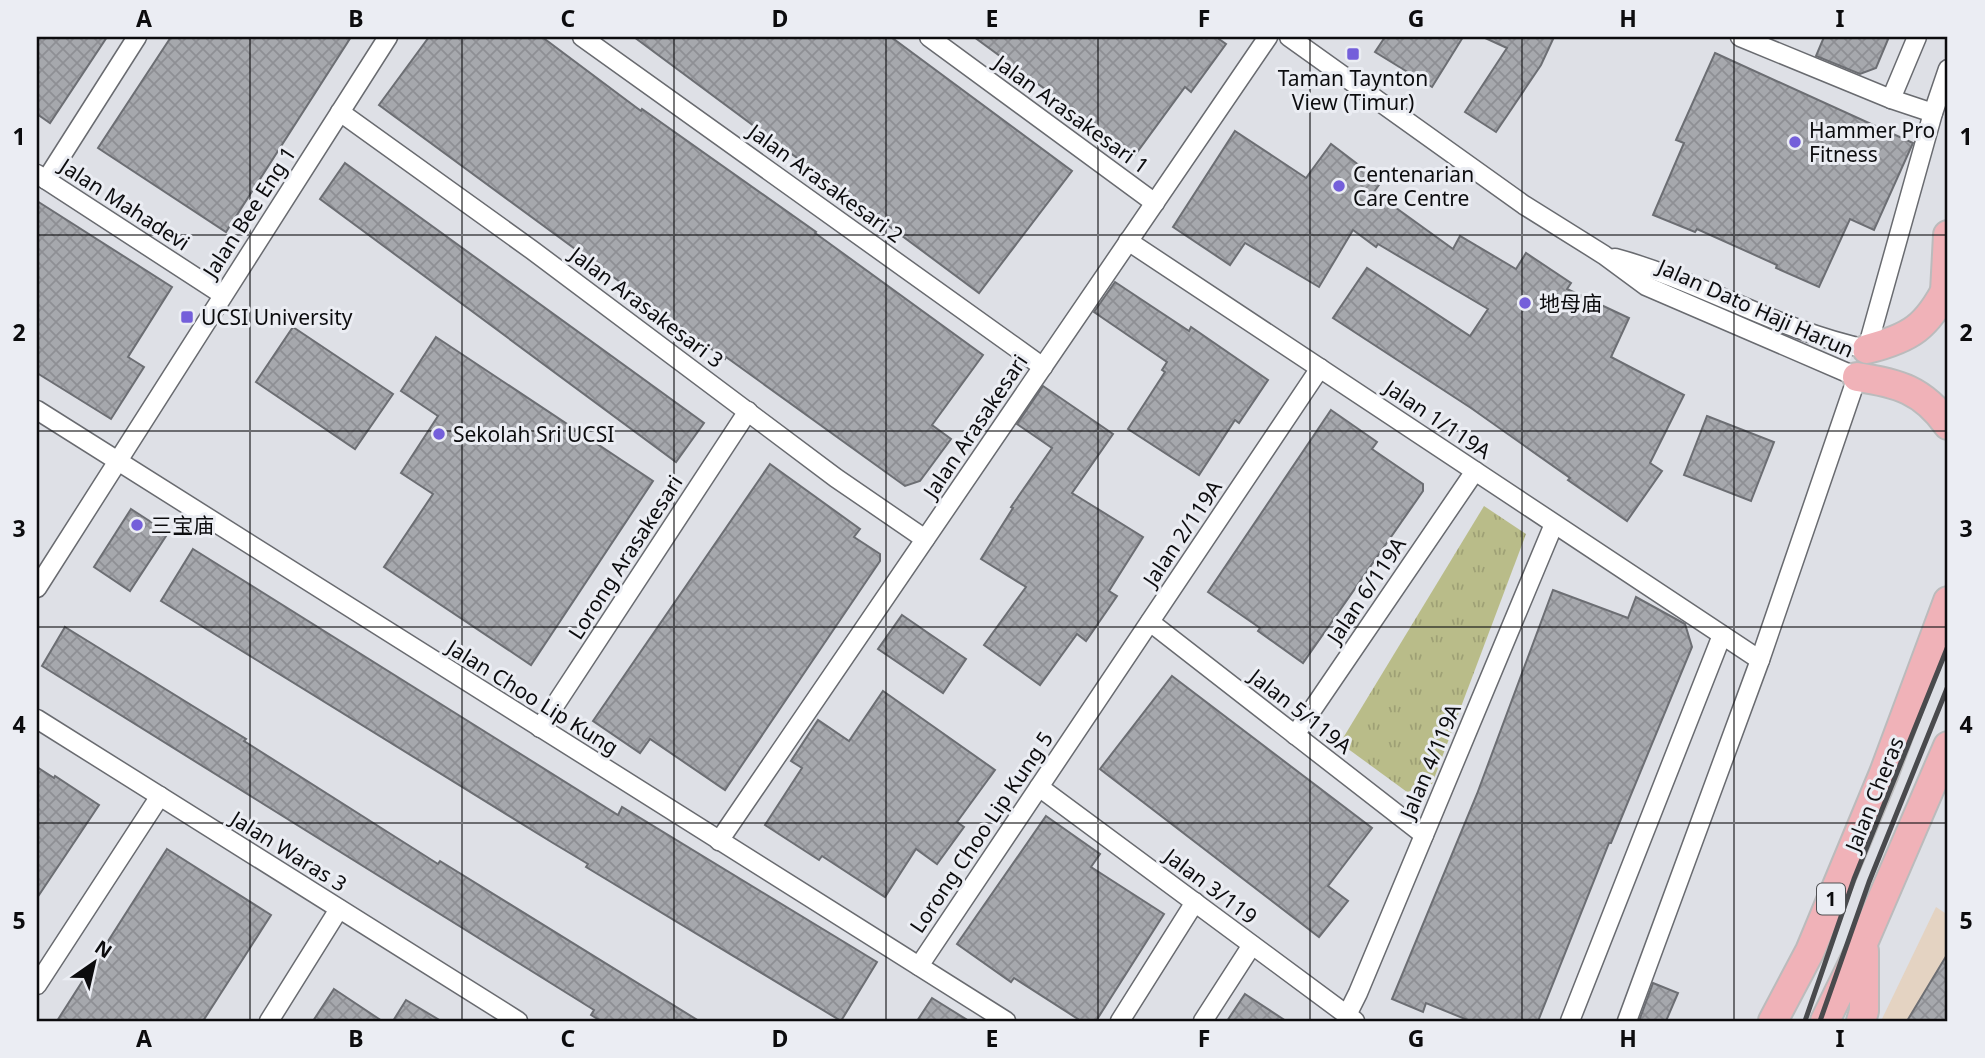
<svg xmlns="http://www.w3.org/2000/svg" width="1985" height="1058" font-family="'Noto Sans','Noto Sans SC',sans-serif">
	<defs>
		<pattern id="park-tufts" width="24" height="20" patternUnits="userSpaceOnUse" patternTransform="scale(1.75)"><rect width="24" height="20" fill="#b9bc89"/><path d="M3 7l-1-3M5 7V3M7 7l1-3M15 17l-1-3M17 17v-4M19 17l1-3" fill="none" stroke="#9ea075"/></pattern>
		<pattern id="building-cross-hatch" width="8" height="8" patternUnits="userSpaceOnUse" patternTransform="scale(1.75)"><rect width="8" height="8" fill="#a6a8ad"/><path d="M0 0l8 8M0 8l8-8" fill="none" stroke="#8e8f94"/></pattern>
	</defs>
	<rect width="100%" height="100%" fill="#dee0e6"/>
	<!-- commercial -->
	<path fill="#e4d3c2" d="M1936,907L1948,915V1021H1881Z"/>
	<!-- park -->
	<path fill="url(#park-tufts)" d="M1484,506L1526,534L1432,784L1407,792L1340,743Z"/>
	<!-- building -->
	<g fill="url(#building-cross-hatch)" stroke="#6c6e73" stroke-width="2">
		<path d="M37,37H107L50,123L37,114Z"/>
		<path d="M171,37H351L226,232L98,148Z"/>
		<path d="M429,37H542L641,111L642,109L816,232L815,233L983,355L932,425L951,439L920,481L905,486L726,357L725,359L379,105Z"/>
		<path d="M634,37H891L1072,171L979,293Z"/>
		<path d="M974,37H1216L1226,44L1191,92L1185,87L1135,155Z"/>
		<path d="M1385,37H1463L1432,87L1375,52Z"/>
		<path d="M1483,37H1554L1541,65L1496,132L1465,112L1507,48Z"/>
		<path d="M1824,37H1889L1876,68L1860,74L1816,56Z"/>
		<path d="M1715,53L1913,143L1874,230L1850,219L1819,287L1776,268L1777,265L1697,229L1695,232L1653,215L1684,143L1676,140Z"/>
		<path d="M1235,131L1306,178L1331,144L1381,182L1374,192L1453,249L1460,236L1516,269L1526,253L1571,283L1567,289L1629,318L1611,357L1684,395L1650,463L1662,471L1627,521L1568,480L1570,478L1471,408L1333,318L1367,268L1470,336L1488,309L1378,244L1376,247L1353,230L1319,287L1245,243L1230,265L1173,227Z"/>
		<path d="M345,163L704,423L676,462L320,199Z"/>
		<path d="M37,201L172,287L128,357L144,367L111,419L37,373Z"/>
		<path d="M1115,282L1189,331L1191,327L1268,380L1239,423L1235,420L1199,475L1128,429L1165,372L1162,370L1167,362L1094,312Z"/>
		<path d="M293,327L393,394L355,449L256,382Z"/>
		<path d="M436,337L653,481L531,665L384,567L433,494L401,473L438,416L401,391Z"/>
		<path d="M1043,386L1113,434L1072,493L1143,537L1109,591L1117,596L1086,641L1077,634L1040,685L984,645L1026,587L981,559L1013,508L1011,507L1052,448L1017,424Z"/>
		<path d="M1331,410L1377,442L1372,449L1423,484V491L1303,663L1258,631L1260,628L1208,592Z"/>
		<path d="M1707,416L1774,442L1751,501L1684,475Z"/>
		<path d="M770,464L860,529L854,537L880,554V561L725,790L650,739L640,753L593,721Z"/>
		<path d="M131,509L168,533L130,591L94,567Z"/>
		<path d="M193,549L618,815L622,807L877,962L841,1021L586,867L588,864L553,843L161,601Z"/>
		<path d="M1553,590L1628,618L1636,597L1685,624L1692,647L1611,843H1609L1538,1021H1470L1426,1003L1423,1012L1392,999L1477,794Z"/>
		<path d="M902,615L966,659L943,693L878,649Z"/>
		<path d="M65,627L246,739L244,741L438,864L440,861L699,1021H601L591,1015L594,1010L42,666Z"/>
		<path d="M1172,676L1372,828L1328,886L1348,901L1319,937L1100,769Z"/>
		<path d="M883,691L995,770L957,822L964,827L937,864L916,849L885,897L822,856L819,860L765,825L802,768L791,761L818,720L849,741Z"/>
		<path d="M37,767L54,778L55,776L99,805L37,898Z"/>
		<path d="M1046,816L1100,854L1091,867L1164,914L1096,1021H1081L1014,978L1011,982L957,944Z"/>
		<path d="M167,849L271,915L248,951L203,1021H57Z"/>
		<path d="M1948,953V1021H1907Z"/>
		<path d="M1653,983L1678,993L1666,1021H1639Z"/>
		<path d="M334,989L382,1021H313Z"/>
		<path d="M1245,994L1286,1021H1227Z"/>
		<path d="M932,998L969,1021H917Z"/>
		<path d="M406,1000L441,1021H393Z"/>
	</g>
	<g fill="none" stroke-linecap="round" stroke-linejoin="round">
		<defs>
			<g id="minor">
				<path d="M582,37L1043,367"/>
				<path d="M929,37L1155,203"/>
				<path d="M1289,37L1524,205L1604,255L1646,286L1857,377L1760,660L1627,1021"/>
				<path d="M1740,37L1891,99L1933,113"/>
				<path d="M1891,99L1917,37"/>
				<path d="M340,112L532,250L836,478L925,539"/>
				<path d="M37,174L223,295"/>
				<path d="M46,180L137,37"/>
				<path d="M1128,241L1760,660"/>
				<path d="M1615,258C1701,281 1779,331 1867,349L1933,113L1948,69"/>
				<path d="M37,410L1006,1021"/>
				<path d="M37,588L388,37"/>
				<path d="M1150,622L1424,835"/>
				<path d="M37,719L518,1021"/>
				<path d="M540,728L748,411"/>
				<path d="M1295,735L1475,471"/>
				<path d="M1039,787L1355,1021"/>
				<path d="M719,841L1268,37"/>
				<path d="M919,966L1320,368"/>
				<path d="M37,985L160,796"/>
				<path d="M1347,1015L1358,993L1554,524"/>
				<path d="M269,1021L339,909"/>
				<path d="M1120,1021L1195,902"/>
				<path d="M1203,1021L1252,945"/>
				<path d="M1570,1021L1722,635"/>
			</g>
			<g id="trunk">
				<path d="M1945,292L1948,235"/>
				<path d="M1867,349C1911,338 1927,327 1948,286"/>
				<path d="M1857,377C1898,383 1923,390 1948,425"/>
				<path d="M1773,1021L1810,951L1884,773L1948,601"/>
				<path d="M1825,1021L1864,941L1948,746"/>
				<path d="M1861,1021L1864,1011V951"/>
			</g>
		</defs>
		<!-- minor casing -->
		<use href="#minor" stroke="#696b70" stroke-width="21"/>
		<!-- trunk casing -->
		<use href="#trunk" stroke="#bbbbbc" stroke-width="32"/>
		<!-- minor -->
		<use href="#minor" stroke="#fff" stroke-width="18"/>
		<!-- trunk -->
		<use href="#trunk" stroke="#f0b2b8" stroke-width="28"/>
		<!-- rail -->
		<g stroke="#494a4d" stroke-width="5">
			<path d="M1805,1021L1854,879L1948,646"/>
			<path d="M1820,1021L1869,882L1948,686"/>
		</g>
	</g>
	<!-- grid -->
	<path fill="none" stroke="#0c0c0e" stroke-width="2" stroke-opacity="0.55" d="M250,37V1021M462,37V1021M674,37V1021M886,37V1021M1098,37V1021M1310,37V1021M1522,37V1021M1734,37V1021M37,235H1948M37,431H1948M37,627H1948M37,823H1948"/>
	<!-- markers -->
	<g fill="#745fda" stroke="#ebedf3" stroke-width="2.5">
		<rect x="1346" y="47" width="14" height="14" rx="3.5"/>
		<circle cx="1795" cy="142" r="7"/>
		<circle cx="1339" cy="186" r="7"/>
		<circle cx="1525" cy="303" r="7"/>
		<rect x="180" y="310" width="14" height="14" rx="3.5"/>
		<circle cx="439" cy="434" r="7"/>
		<circle cx="137" cy="525" r="7"/>
	</g>
	<g text-anchor="middle" dominant-baseline="central" stroke-width="6" stroke-linejoin="round" paint-order="stroke">
		<!-- shield labels -->
		<rect fill="#ebedf3" stroke="#4f5053" stroke-width="2" x="1817" y="883.5" width="28" height="31" rx="5"/>
		<g font-size="19" font-weight="bold" fill="#0c0c0e">
			<text x="1831" y="899">1</text>
		</g>
		<!-- poi labels -->
		<g font-size="21" fill="#0c0c0e" stroke="#ebedf3" text-anchor="start">
			<text x="1353" y="78" text-anchor="middle">Taman Taynton<tspan x="1353" dy="24">View (Timur)</tspan></text>
			<text x="1809" y="130">Hammer Pro<tspan x="1809" dy="24">Fitness</tspan></text>
			<text x="1353" y="174">Centenarian<tspan x="1353" dy="24">Care Centre</tspan></text>
			<text x="1539" y="303">地母庙</text>
			<text x="201" y="317">UCSI University</text>
			<text x="453" y="434">Sekolah Sri UCSI</text>
			<text x="151" y="525">三宝庙</text>
		</g>
		<!-- street labels -->
		<g font-size="21" fill="#0c0c0e" stroke="#ebedf3">
			<text transform="translate(1072 114) rotate(36)">Jalan Arasakesari 1</text>
			<text transform="translate(826 183) rotate(36)">Jalan Arasakesari 2</text>
			<text transform="translate(125 204) rotate(33)">Jalan Mahadevi</text>
			<text transform="translate(249 212) rotate(-57)">Jalan Bee Eng 1</text>
			<text transform="translate(647 307) rotate(37)">Jalan Arasakesari 3</text>
			<text transform="translate(1756 308) rotate(24)">Jalan Dato Haji Harun</text>
			<text transform="translate(1438 419) rotate(34)">Jalan 1/119A</text>
			<text transform="translate(975 426) rotate(-56)">Jalan Arasakesari</text>
			<text transform="translate(1182 533) rotate(-56)">Jalan 2/119A</text>
			<text transform="translate(625 557) rotate(-57)">Lorong Arasakesari</text>
			<text transform="translate(1366 590) rotate(-56)">Jalan 6/119A</text>
			<text transform="translate(533 697) rotate(32)">Jalan Choo Lip Kung</text>
			<text transform="translate(1301 711) rotate(38)">Jalan 5/119A</text>
			<text transform="translate(1430 761) rotate(-67)">Jalan 4/119A</text>
			<text transform="translate(1874 794) rotate(-68)">Jalan Cheras</text>
			<text transform="translate(981 832) rotate(-56)">Lorong Choo Lip Kung 5</text>
			<text transform="translate(289 851) rotate(32)">Jalan Waras 3</text>
			<text transform="translate(1211 886) rotate(37)">Jalan 3/119</text>
		</g>
	</g>
	<!-- border -->
	<rect width="1985" height="1058" fill="none" stroke="#ebedf3" stroke-width="77"/>
	<!-- north arrow -->
	<g transform="translate(94 963) rotate(34)" stroke="#ebedf3" stroke-width="5" paint-order="stroke">
	<path d="M0-5L12 26L0 18L-12 26Z" fill="#0c0c0e"/>
	<text y="-10" font-size="19" font-weight="bold" text-anchor="middle" fill="#0c0c0e">N</text>
	</g>
	<rect x="38" y="38" width="1908" height="982" fill="none" stroke="#0c0c0e" stroke-width="2.5"/>
	<g font-size="23" text-anchor="middle" font-weight="bold" fill="#0c0c0e">
		<text x="144" y="27">A</text>
		<text x="356" y="27">B</text>
		<text x="568" y="27">C</text>
		<text x="780" y="27">D</text>
		<text x="992" y="27">E</text>
		<text x="1204" y="27">F</text>
		<text x="1416" y="27">G</text>
		<text x="1628" y="27">H</text>
		<text x="1840" y="27">I</text>
		<text x="19" y="145">1</text>
		<text x="1966" y="145">1</text>
		<text x="19" y="341">2</text>
		<text x="1966" y="341">2</text>
		<text x="19" y="537">3</text>
		<text x="1966" y="537">3</text>
		<text x="19" y="733">4</text>
		<text x="1966" y="733">4</text>
		<text x="19" y="929">5</text>
		<text x="1966" y="929">5</text>
		<text x="144" y="1047">A</text>
		<text x="356" y="1047">B</text>
		<text x="568" y="1047">C</text>
		<text x="780" y="1047">D</text>
		<text x="992" y="1047">E</text>
		<text x="1204" y="1047">F</text>
		<text x="1416" y="1047">G</text>
		<text x="1628" y="1047">H</text>
		<text x="1840" y="1047">I</text>
	</g>
</svg>
